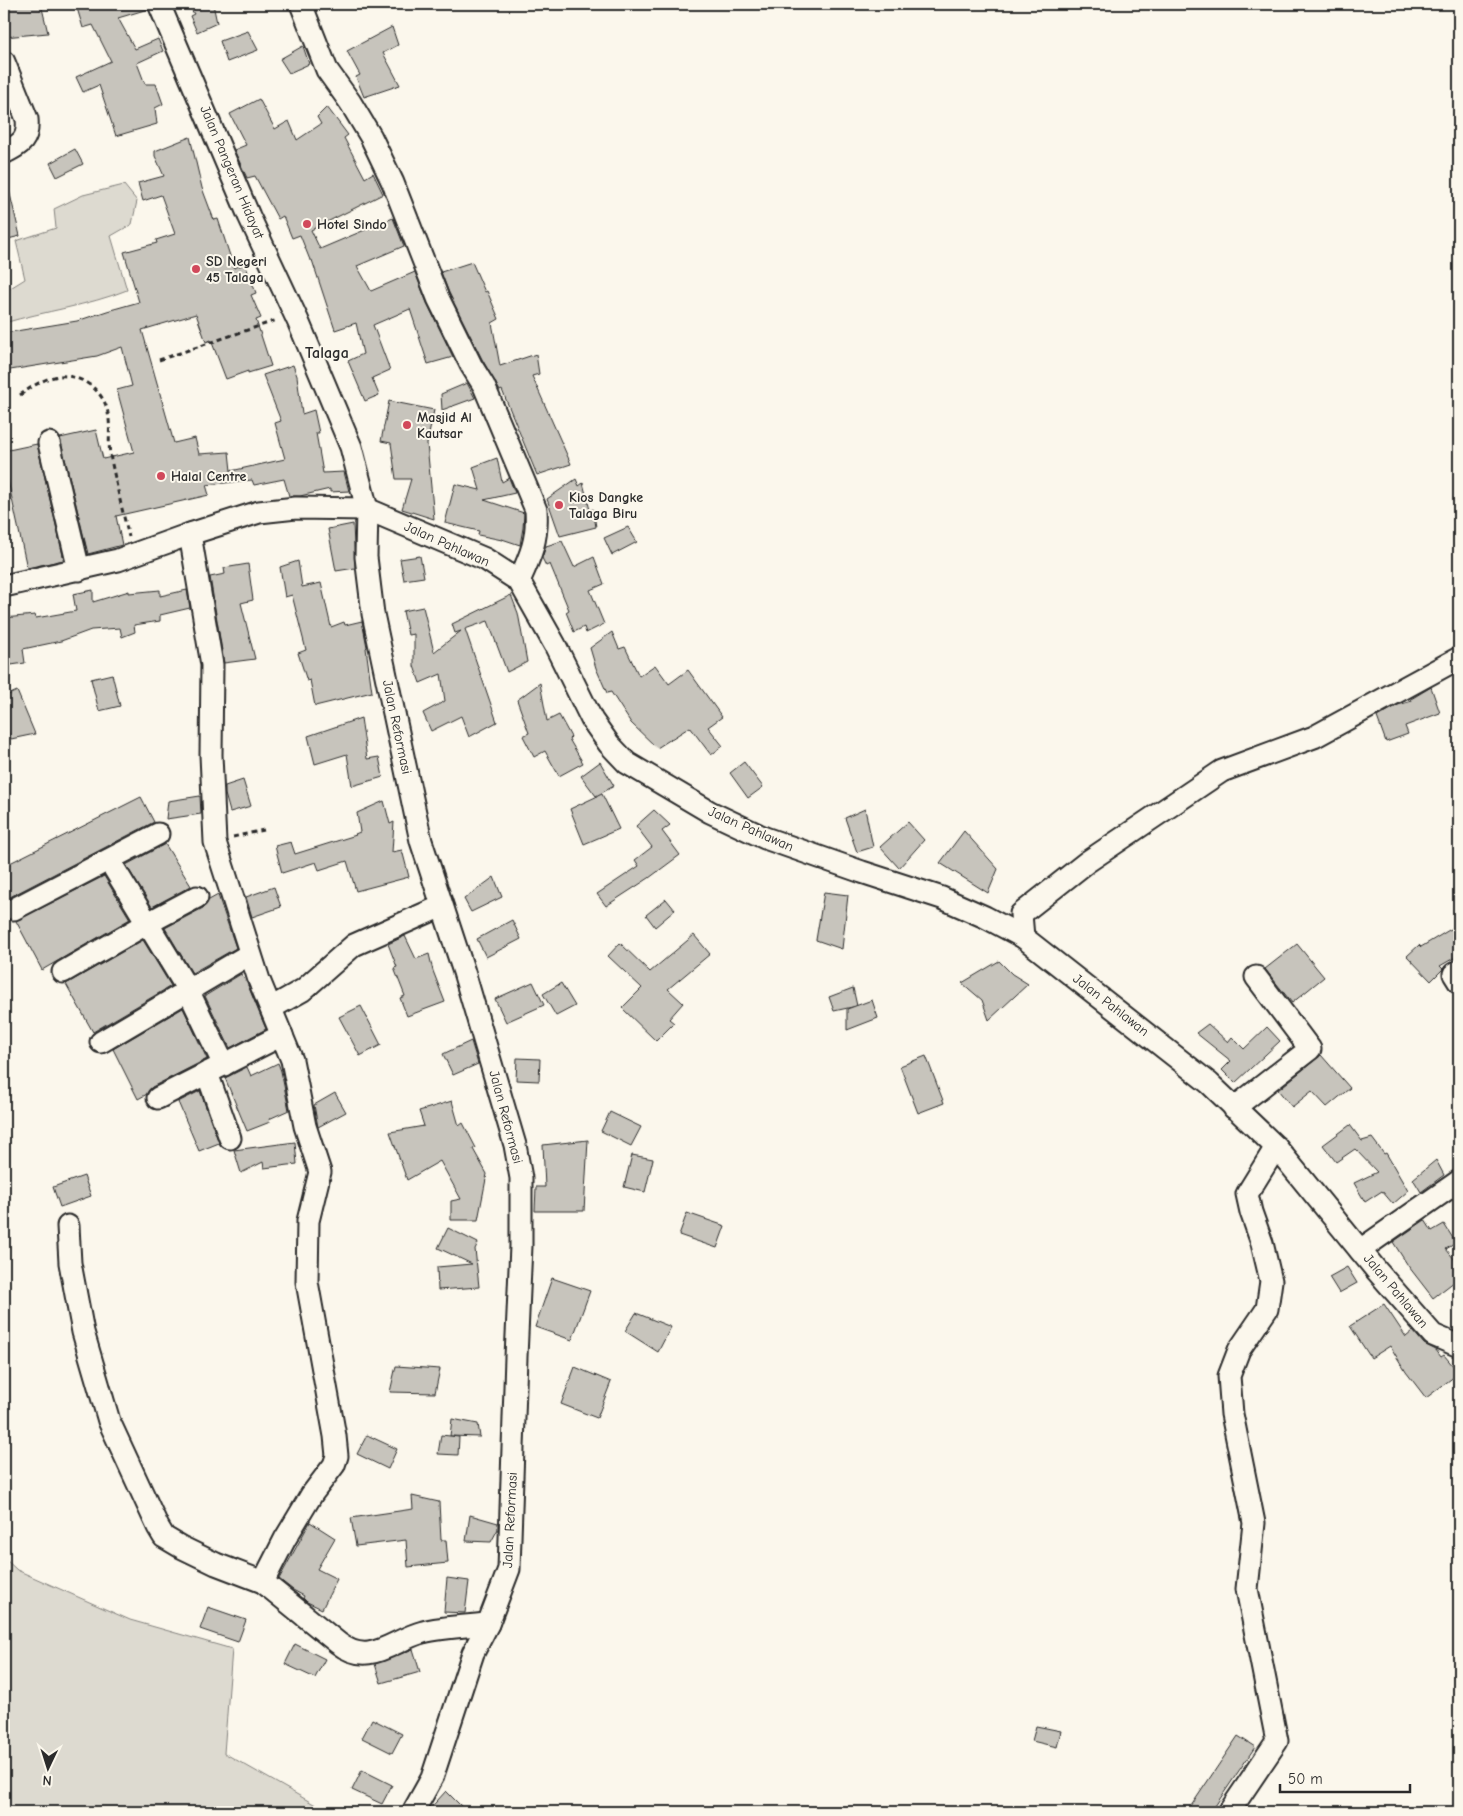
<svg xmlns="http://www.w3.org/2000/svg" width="1463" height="1816" font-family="'Comic Neue',sans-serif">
	<rect width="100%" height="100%" fill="#fbf7ec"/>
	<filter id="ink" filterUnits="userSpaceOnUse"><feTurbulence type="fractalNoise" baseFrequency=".02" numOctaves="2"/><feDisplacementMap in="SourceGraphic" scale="10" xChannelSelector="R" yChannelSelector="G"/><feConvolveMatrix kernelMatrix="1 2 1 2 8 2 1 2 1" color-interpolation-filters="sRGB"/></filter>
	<g filter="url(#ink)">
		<!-- green -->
		<g fill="#dddad0" stroke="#84827e">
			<path d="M124,185L137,201L132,224L111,236L127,290C87,306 45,311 4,323V292L25,279L16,241L56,228L54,209L83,195Z"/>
			<path d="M4,1558L17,1570L130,1620L232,1649L224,1753L328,1812H4Z"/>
		</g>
		<!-- building -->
		<g fill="#c7c4bc" stroke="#2b2b2b">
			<path d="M16,4H41L48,33L4,37V7Z"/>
			<path d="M90,4H147L148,9L118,18L135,49L158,39L163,51L137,63L145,84H156L163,104L155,108L157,124L116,136L99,85L83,92L76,77L111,61L93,25L83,28L77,8Z"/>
			<path d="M188,4H213L217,23L197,32L190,16L194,14Z"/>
			<path d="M392,27L398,45L383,53L400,85L364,97L356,77L360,75L347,51Z"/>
			<path d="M248,31L258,50L227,62L220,41Z"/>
			<path d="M303,46L309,64L289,73L280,59Z"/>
			<path d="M259,99L275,129L289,121L297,140L321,124L317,117L327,107L348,135L344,138L365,178L373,173L383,194L311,230L320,249L393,218L404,246L357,266L371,291L415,272L427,303L453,357L428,364L410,309L373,325L390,370L372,378L379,395L365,401L348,361L363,354L356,323L335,330L312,260H310L300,235L292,238L283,216L278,219L255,176L247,178L234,150L246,145L230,114Z"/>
			<path d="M190,137L202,188L214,220L218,219L234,268L245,264L256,293L251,295L261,318L256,320L271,366L248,373V371L226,379L211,340L206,342L196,314L142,330L174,443L195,438L199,454L229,452L231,471L285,459L275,423L281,421L263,375L293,365L297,376L302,414L314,410L319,433H316L323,473L344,472L349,491L330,492V489L300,496H289L284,479L254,485L252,480L206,485L209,495L116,516L122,545L88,554L60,438L96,430L103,459L134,452L117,390L132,386L122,347L97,356L4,371V333L77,321L107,311L139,302L124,252L157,243L156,240L175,234L161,195L143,201L138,183L164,176L155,156V151Z"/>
			<path d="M75,149L83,164L57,177L50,163Z"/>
			<path d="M9,190L20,236L4,240V191Z"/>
			<path d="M472,262L485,292L487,291L499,319L492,323L500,366L536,354L539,374L532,376L571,464L537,475L502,390L500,391L482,359L449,293L441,272Z"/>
			<path d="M467,383L475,398L442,410L441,394Z"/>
			<path d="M389,401L434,410L427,444L434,519L402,509L411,479H396L391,443L381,441Z"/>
			<path d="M37,444L64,560L27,568L4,462V451Z"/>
			<path d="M497,458L502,482L509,478L515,493L484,500L524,513L523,528L520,545L502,539V540L478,535L479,531L445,523L455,484L480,490L473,467Z"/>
			<path d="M576,479L579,486L583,483L590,510L593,509L596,527L560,536L547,499Z"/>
			<path d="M353,524L355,568L336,571L328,529Z"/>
			<path d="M628,527L637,542L612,555L604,538Z"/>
			<path d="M562,541L574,567L594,557L604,584L590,590L604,624L586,633L584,627L574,632L566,612L569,610L550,564L546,566L542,558L546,546Z"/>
			<path d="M420,556L424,577L404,580L400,559Z"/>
			<path d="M298,561L302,587L321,583L331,627L344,622L345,625L362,621L367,647L366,648L372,692L315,706L310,680L307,681L298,653L306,650L292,595L285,597L280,567Z"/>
			<path d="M248,564L253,600L241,603L255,659L224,663L210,577L225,574L224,568Z"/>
			<path d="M93,590V602L129,591V593L160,590V596L187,590L190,608L160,615V621L134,625L135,632L122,637L120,628L91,630L61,641L23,649L25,663L11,665L10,661L4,662V618L35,615L36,618L76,611L73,594Z"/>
			<path d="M511,595L518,613L527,662L507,672L488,621L465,629L497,722L469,737L461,716L431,731L423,713L445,701L441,674L420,683L414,666V634L408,635L403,611L423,607L434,652L461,631L455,633L452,624Z"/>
			<path d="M612,632L619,649L625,647L639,676L655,665L669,684L688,670L722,717L708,727L723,746L711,755L690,727L657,748L631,723L611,692L607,693L596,668L590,648Z"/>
			<path d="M112,674L120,706L99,711L91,679Z"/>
			<path d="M540,683L547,721L559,715L571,737L569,739L583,763L559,776L545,751L534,757L523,736L529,733L517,700Z"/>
			<path d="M1431,687L1440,713L1405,726L1408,734L1386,742L1377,717L1398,705L1412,701L1411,699Z"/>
			<path d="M17,691L35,734L11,739L4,720V697Z"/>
			<path d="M361,718L367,759L379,757L383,777L352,786L347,754L315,764L308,736Z"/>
			<path d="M600,762L614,786L596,796L581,776Z"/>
			<path d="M744,762L763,787L748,798L730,773Z"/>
			<path d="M243,780L251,806L230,812L225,794V786Z"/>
			<path d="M602,794L619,829L584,844L570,809Z"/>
			<path d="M200,796L201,814L166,819L168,801Z"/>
			<path d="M141,797L154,822L8,898L4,866Z"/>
			<path d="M384,801L390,824L394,822L392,852L402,850L409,877L356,891L347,861L319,870L316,862L282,873L275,846L291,842L295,854L356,835L355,834L360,832L357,813Z"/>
			<path d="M865,809L873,847L857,852L845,818Z"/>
			<path d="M654,810L670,825L662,831L680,855L649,878L606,906L597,894L639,866L635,860L652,847L636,826Z"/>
			<path d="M908,822L924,840L899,868L880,847Z"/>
			<path d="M964,831L998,869L988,893L940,863Z"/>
			<path d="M165,844L191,886L152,907L126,865Z"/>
			<path d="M104,876L130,919L42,970L16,921Z"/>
			<path d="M494,877L502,897L471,912L464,899Z"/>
			<path d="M274,887L281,907L252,917L246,897Z"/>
			<path d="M824,892L848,895L842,949L816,940Z"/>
			<path d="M218,895L236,948L192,973L165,928L203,908L209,900Z"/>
			<path d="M666,899L675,910L655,927L646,915Z"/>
			<path d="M512,920L521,939L486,957L477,939Z"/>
			<path d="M1459,924V955L1440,966L1443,969L1431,981L1407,956L1419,945L1421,947Z"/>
			<path d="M694,935L710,954L668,989L683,1003L669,1019L674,1023L656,1041L622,1008L642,988L608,956L620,943L650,972Z"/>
			<path d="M405,936L416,959L429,954L433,971L445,1002L407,1016L400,998L405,996L394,968L397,967L388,944Z"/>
			<path d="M143,940L171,986L93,1032L66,984Z"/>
			<path d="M1297,944L1324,977L1292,1003L1265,969Z"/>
			<path d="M999,961L1012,974L1028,984L989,1020L982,1000L962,983Z"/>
			<path d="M241,974L247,983L266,1029L230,1048L205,996Z"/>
			<path d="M533,982L544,1005L506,1022L495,999Z"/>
			<path d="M561,983L575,1006L556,1016L543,994Z"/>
			<path d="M853,988L857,1006L834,1011L829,997Z"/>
			<path d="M872,1000L878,1018L847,1030V1009Z"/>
			<path d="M361,1006L381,1045L360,1056L339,1017Z"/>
			<path d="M183,1008L207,1059L152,1087L147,1094L138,1099L113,1049Z"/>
			<path d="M1208,1024L1228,1042L1232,1037L1244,1049L1267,1027L1280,1041L1235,1083L1222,1070L1231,1061L1196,1033Z"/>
			<path d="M471,1041L478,1064L453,1075L443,1054Z"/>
			<path d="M1321,1055L1350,1088L1327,1107L1312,1091L1292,1107L1278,1090Z"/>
			<path d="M926,1056L944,1103L918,1113L900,1066Z"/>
			<path d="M517,1058L540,1059L539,1081L516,1080Z"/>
			<path d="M278,1063L281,1071L289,1110L269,1119L270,1122L247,1131L225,1078L247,1067L251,1076Z"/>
			<path d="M200,1091L219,1143L199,1151L178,1102Z"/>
			<path d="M335,1093L346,1112L318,1127L314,1105Z"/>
			<path d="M452,1101L459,1126L463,1123L476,1148L473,1149L487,1174L478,1220H451V1201L461,1199L440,1161L407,1180L390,1132L424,1126L419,1111Z"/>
			<path d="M610,1112L641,1127L631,1146L601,1131Z"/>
			<path d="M1350,1125L1362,1141L1372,1138L1384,1154L1386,1153L1408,1191L1393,1204L1382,1191L1365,1202L1354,1183L1377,1172L1355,1149L1336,1162L1323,1145Z"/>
			<path d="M588,1140L584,1211H535L536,1187H545L543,1145Z"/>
			<path d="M295,1142L297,1164L264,1168L263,1162L241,1173L234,1150Z"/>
			<path d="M632,1155L653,1159L645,1192L624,1187Z"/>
			<path d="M1436,1160L1444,1175L1421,1192L1413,1179Z"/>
			<path d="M84,1176L91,1196L60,1207L53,1187Z"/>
			<path d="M687,1213L725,1226L717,1248L679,1235Z"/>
			<path d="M1425,1220L1432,1231L1444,1224L1456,1243L1446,1249L1459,1265V1278L1433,1298L1409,1267L1393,1242Z"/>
			<path d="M448,1228L478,1243L475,1249L479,1287L438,1290L437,1267L472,1264L438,1248Z"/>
			<path d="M1347,1267L1357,1283L1339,1293L1329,1277Z"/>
			<path d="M552,1278L590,1291L572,1340L535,1327Z"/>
			<path d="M1384,1304L1406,1337L1413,1331L1424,1344L1436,1350L1441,1357L1444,1355L1459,1373L1426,1398L1406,1372L1390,1346L1371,1358L1350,1326Z"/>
			<path d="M636,1313L671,1327L658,1352L625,1331Z"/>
			<path d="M396,1366L440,1369L435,1393L390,1392Z"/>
			<path d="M575,1367L611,1382L597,1418L561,1404Z"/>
			<path d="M452,1419L478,1424L480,1437L450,1436Z"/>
			<path d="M367,1435L397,1449L388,1469L357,1454Z"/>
			<path d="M441,1435L459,1437L458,1455L438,1454Z"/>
			<path d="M412,1496L439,1502L441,1540H446L448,1563L408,1567L406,1540L356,1546L351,1518L413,1509Z"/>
			<path d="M470,1515L498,1523V1529L491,1542L466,1541Z"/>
			<path d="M310,1522L335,1538L317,1569L337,1579L322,1609L307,1602L303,1598L304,1596L293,1590L279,1579Z"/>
			<path d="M447,1578L469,1581L465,1613L444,1612Z"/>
			<path d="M208,1607L246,1620L238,1642L200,1629Z"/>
			<path d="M295,1644L325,1659L315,1678L285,1664Z"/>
			<path d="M413,1649L420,1672L381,1683L375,1664Z"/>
			<path d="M372,1719L402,1734L392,1753L362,1738Z"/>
			<path d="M1036,1726L1061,1731L1057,1747L1032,1741Z"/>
			<path d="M1238,1736L1255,1747L1211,1812H1187Z"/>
			<path d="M362,1770L392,1785L382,1804L352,1790Z"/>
			<path d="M446,1791L467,1812H427Z"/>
		</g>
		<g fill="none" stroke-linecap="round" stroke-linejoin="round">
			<defs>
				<g id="minor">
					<path d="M159,4L249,216L298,321L351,447L367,509L366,557L373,614L421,841L464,972L515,1145L521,1178V1246L516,1357L509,1569L488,1624L473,1653L432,1778L413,1812"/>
					<path d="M301,4L327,70L350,102L371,137L393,183L438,298L471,365L484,386L536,510C538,539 531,555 519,581"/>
					<path d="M4,62L27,119C29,140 21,144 4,153"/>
					<path d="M49,443L79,570"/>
					<path d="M190,534L212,665L211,755L215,842L259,980L292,1060L305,1126L320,1172L308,1221L307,1282L335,1436L337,1456L334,1465L312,1494L285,1539L263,1582"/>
					<path d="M4,586L118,560L190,534L259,512L296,508L367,509L485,559L519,581L555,645L592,720L609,744L627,763L710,812L765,838L862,872L942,898L985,917L1023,937L1209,1083L1276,1147L1377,1271L1433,1335L1459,1346"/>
					<path d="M109,860L188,990L224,1065"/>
					<path d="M14,909L158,834"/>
					<path d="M1023,937L1021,914L1087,862L1222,771L1314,737L1459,658"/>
					<path d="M1459,971L1454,974L1459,982"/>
					<path d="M63,972L148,923L197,897"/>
					<path d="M271,1008L303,990L354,945L442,906"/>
					<path d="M101,1042L250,954"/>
					<path d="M207,1073L230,1138"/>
					<path d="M158,1098L282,1035"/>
					<path d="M1234,1108L1310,1049L1256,977"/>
					<path d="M68,1226L70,1263L83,1332L109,1421L158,1527L164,1537L181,1547L216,1564L263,1582L338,1643C370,1668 392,1640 423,1632C440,1627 469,1626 488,1624"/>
					<path d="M1360,1250L1459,1181"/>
					<path d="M1229,1812L1277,1741L1247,1589L1254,1523L1232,1414L1229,1376L1239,1350L1267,1309L1271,1281L1262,1243L1251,1212L1247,1194L1276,1147"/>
				</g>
			</defs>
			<!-- minor casing -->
			<use href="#minor" stroke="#2b2b2b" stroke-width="25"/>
			<!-- path -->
			<g stroke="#2b2b2b" stroke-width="3" stroke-dasharray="5 4" stroke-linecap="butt">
				<path d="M159,360L277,320"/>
				<path d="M20,395C30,388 41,380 54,377C77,371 104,389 108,413C111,427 108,441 110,455C116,483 122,510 129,537"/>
				<path d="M233,837L264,830"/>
			</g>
			<!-- minor -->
			<use href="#minor" stroke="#fbf7ec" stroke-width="21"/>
		</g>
	</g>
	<!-- markers -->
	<g fill="#d1495b" stroke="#fbf7ec" stroke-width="2">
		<circle cx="307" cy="224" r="5"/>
		<circle cx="196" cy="269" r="5"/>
		<circle cx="407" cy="425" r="5"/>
		<circle cx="161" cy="476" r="5"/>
		<circle cx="559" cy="505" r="5"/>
	</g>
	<g text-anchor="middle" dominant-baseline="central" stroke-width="4" stroke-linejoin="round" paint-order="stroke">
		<!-- street labels -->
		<g font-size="14" fill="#2b2b2b" stroke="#fbf7ec">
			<text transform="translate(232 172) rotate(67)">Jalan Pangeran Hidayat</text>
			<text transform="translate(447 544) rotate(24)">Jalan Pahlawan</text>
			<text transform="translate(397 727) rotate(78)">Jalan Reformasi</text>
			<text transform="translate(751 829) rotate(24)">Jalan Pahlawan</text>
			<text transform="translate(1111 1005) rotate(38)">Jalan Pahlawan</text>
			<text transform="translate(506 1117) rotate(75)">Jalan Reformasi</text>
			<text transform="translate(1396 1291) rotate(50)">Jalan Pahlawan</text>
			<text transform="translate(510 1520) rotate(-87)">Jalan Reformasi</text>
		</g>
		<!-- poi labels -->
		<g font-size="14" font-weight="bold" fill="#2b2b2b" stroke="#fbf7ec" text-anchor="start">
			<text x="317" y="224">Hotel Sindo</text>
			<text x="206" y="261">SD Negeri<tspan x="206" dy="16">45 Talaga</tspan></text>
			<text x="417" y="417">Masjid Al<tspan x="417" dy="16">Kautsar</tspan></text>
			<text x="171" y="476">Halal Centre</text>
			<text x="569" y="497">Kios Dangke<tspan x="569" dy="16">Talaga Biru</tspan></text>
		</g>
		<!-- quarter labels -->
		<g font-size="16" font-weight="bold" fill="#2b2b2b" stroke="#fbf7ec">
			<text x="327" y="353">Talaga</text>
		</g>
	</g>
	<!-- margin -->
	<rect width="1463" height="1816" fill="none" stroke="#fbf7ec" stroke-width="20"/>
	<rect x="10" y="10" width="1443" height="1796" fill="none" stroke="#2b2b2b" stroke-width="2" filter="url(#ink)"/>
	<!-- north arrow -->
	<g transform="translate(48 1768) rotate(184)" stroke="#fbf7ec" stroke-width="4" paint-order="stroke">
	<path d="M0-4L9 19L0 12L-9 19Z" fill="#2b2b2b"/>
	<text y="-8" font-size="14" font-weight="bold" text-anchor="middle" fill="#2b2b2b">N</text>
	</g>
	<!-- scale -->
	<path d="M1280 1784v8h130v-8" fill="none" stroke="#2b2b2b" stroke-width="2.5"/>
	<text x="1288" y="1784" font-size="15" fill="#2b2b2b" stroke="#fbf7ec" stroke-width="4" paint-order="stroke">50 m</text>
</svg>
